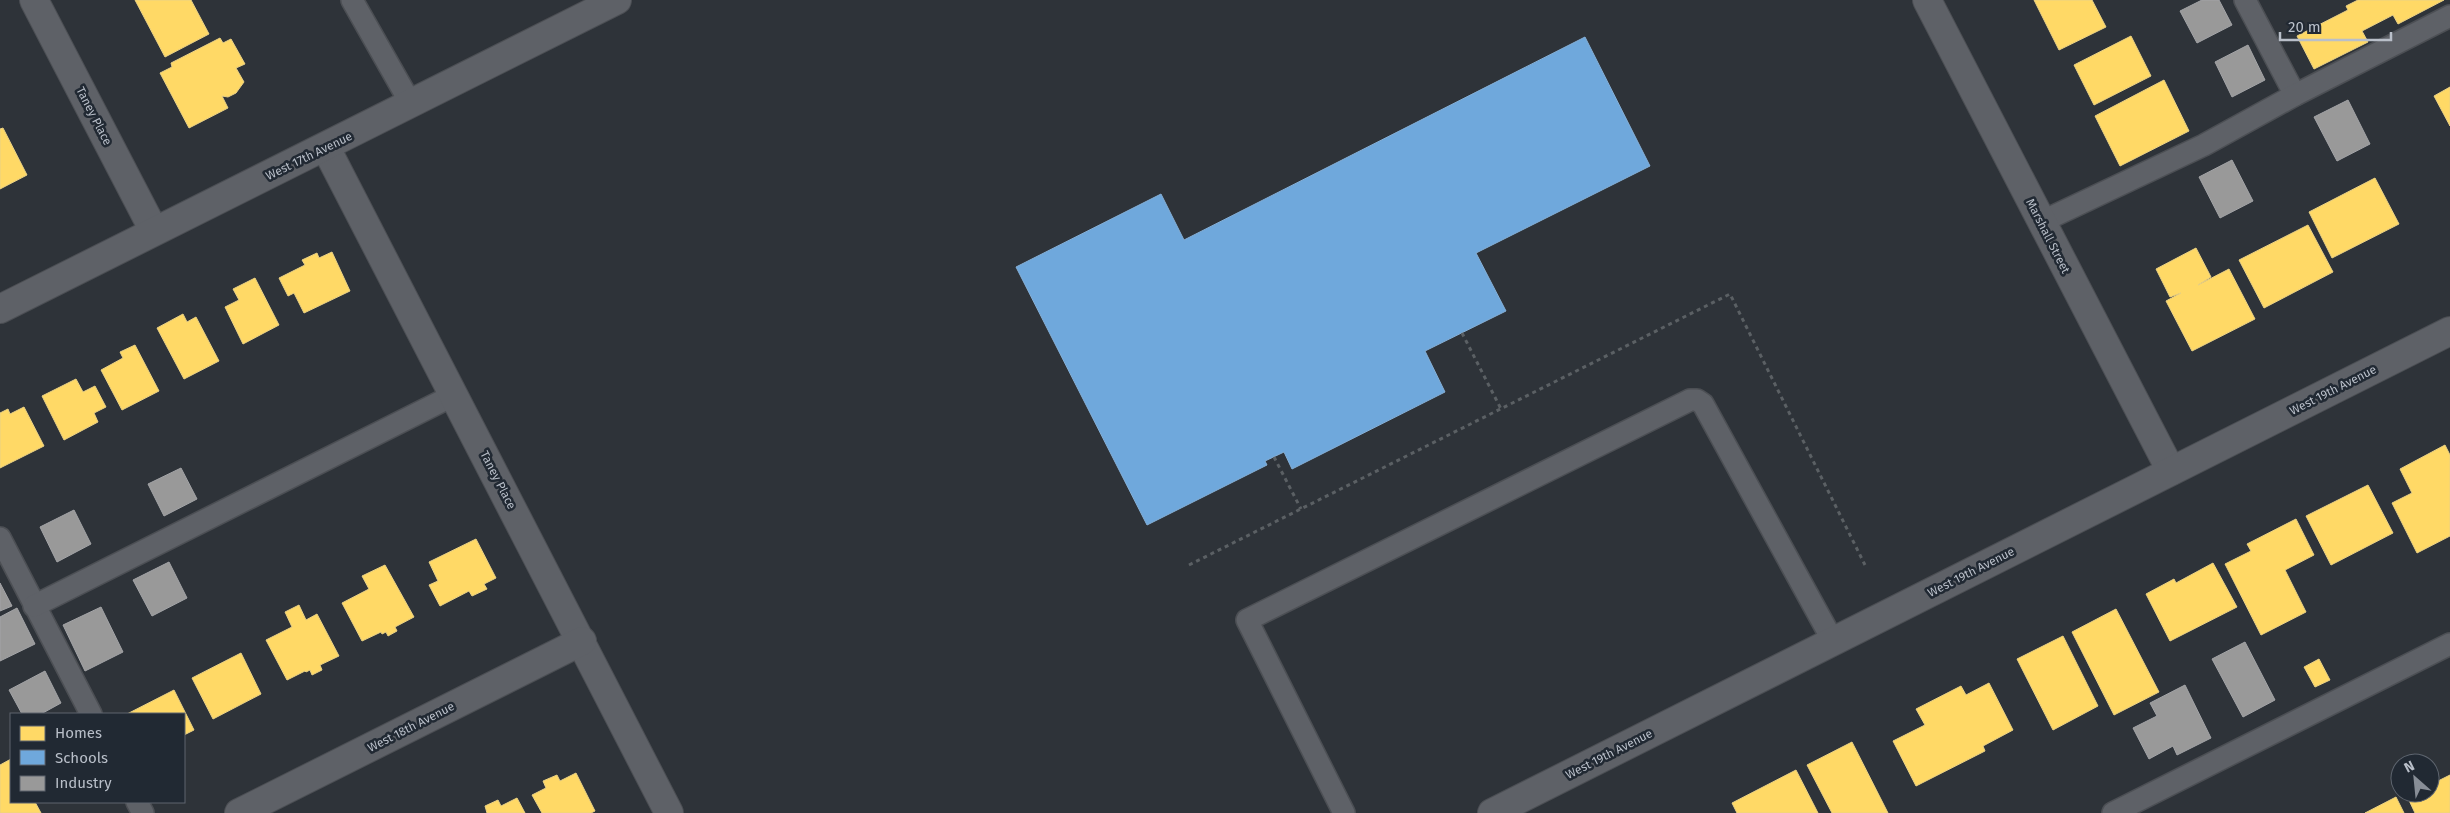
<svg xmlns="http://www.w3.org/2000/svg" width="2450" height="813" font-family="'Fira Sans',sans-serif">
	<rect width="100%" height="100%" fill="#2e3339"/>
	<!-- homes -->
	<g fill="#ffd966" stroke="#ead184">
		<path d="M135,0H191L209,34L165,57Z"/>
		<path d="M2034,0H2092L2106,27L2059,50Z"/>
		<path d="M2358,0H2444L2398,24L2393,15L2362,31L2368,42L2314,69L2297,36L2348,10L2346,6Z"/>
		<path d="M2131,36L2151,76L2094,105L2074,65Z"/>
		<path d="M220,38L223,43L231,39L245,64L236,68L244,82L236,93L228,97L222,96L228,108L189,128L160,73L172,67L171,63Z"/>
		<path d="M2164,80L2189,131L2120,166L2095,116Z"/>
		<path d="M2450,87V126L2434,96Z"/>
		<path d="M3,128L27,175L0,189V129Z"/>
		<path d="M2375,178L2399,224L2332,258L2309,212Z"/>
		<path d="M2308,225L2333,272L2264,308L2239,260Z"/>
		<path d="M2196,248L2211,277L2198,285L2229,269L2255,319L2192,351L2166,301L2181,293L2170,297L2156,269Z"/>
		<path d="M332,252L350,291L304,313L294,293L288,296L279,278L305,265L302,260L317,253L319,258Z"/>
		<path d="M255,278L279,325L243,344L225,307L239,300L233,289Z"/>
		<path d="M183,314L187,322L196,317L219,361L184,379L157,328Z"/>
		<path d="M135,345L159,391L122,410L101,370L123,358L120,352Z"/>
		<path d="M76,379L83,392L95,386L106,407L94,413L98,422L64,440L42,396Z"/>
		<path d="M24,407L44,446L0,468V413L8,409L10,414Z"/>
		<path d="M2445,445L2450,455V536L2417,553L2392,503L2412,493L2400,469Z"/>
		<path d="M2368,485L2393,533L2331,565L2306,516Z"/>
		<path d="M2296,519L2314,555L2285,570L2306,612L2261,635L2225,564L2251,551L2247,544Z"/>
		<path d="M476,539L496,578L484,584L487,589L472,596L469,591L440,606L429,585L438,581L429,562Z"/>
		<path d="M2213,563L2237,607L2170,641L2146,594L2174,579L2176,583Z"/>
		<path d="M385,565L414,617L395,627L397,631L388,636L386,632L382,634L381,632L362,641L342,603L369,589L362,576Z"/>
		<path d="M299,605L306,620L317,614L339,656L320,665L322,670L312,675L310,670L306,672L305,671L287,680L266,640L292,627L285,612Z"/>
		<path d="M2116,609L2159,692L2114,715L2072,632Z"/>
		<path d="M2063,636L2098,706L2053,730L2017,659Z"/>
		<path d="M241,653L261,694L213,719L192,678Z"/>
		<path d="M2319,659L2330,680L2315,687L2304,667Z"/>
		<path d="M1989,683L2013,730L1983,746L1985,751L1916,786L1893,741L1925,725L1916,709L1961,686L1966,695Z"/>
		<path d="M174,690L194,730L184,735V714H127Z"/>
		<path d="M1852,742L1888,813H1832L1807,765Z"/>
		<path d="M11,759V802H35L41,813H0V765Z"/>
		<path d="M1796,770L1818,813H1737L1732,803Z"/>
		<path d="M576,773L595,811L591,813H542L532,795L546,788L543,781L557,775L560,781Z"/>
		<path d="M2450,775V813H2415L2407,796L2413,793H2430V785Z"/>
		<path d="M2396,797L2404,813H2365Z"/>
		<path d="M517,798L525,813H487L485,806L498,800L501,806Z"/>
	</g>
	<!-- schools -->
	<path fill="#6fa8dc" stroke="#85afd6" d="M1585,37L1650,166L1476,253L1506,311L1425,351L1445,392L1292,469L1284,452L1265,461L1267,465L1147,525L1016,267L1161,194L1184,240Z"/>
	<!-- industry -->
	<g fill="#999" stroke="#a3a4a7">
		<path d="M2202,0H2219L2232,25L2197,43L2180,11Z"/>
		<path d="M2248,45L2265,80L2232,97L2215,62Z"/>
		<path d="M2348,100L2370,144L2337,161L2314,117Z"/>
		<path d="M2232,160L2253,201L2220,218L2199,177Z"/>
		<path d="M181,468L197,499L164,516L148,484Z"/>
		<path d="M74,510L91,544L57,562L40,527Z"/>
		<path d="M169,562L187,598L152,616L133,580Z"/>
		<path d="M0,583L12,606L0,611Z"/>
		<path d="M101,607L123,652L85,671L63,625Z"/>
		<path d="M17,608L35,644L0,661V617Z"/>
		<path d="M2245,642L2275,700L2243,717L2212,659Z"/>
		<path d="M45,671L61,703L41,714H22L9,690Z"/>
		<path d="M2185,685L2211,738L2177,755L2173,746L2149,759L2133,728L2157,716L2150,703Z"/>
	</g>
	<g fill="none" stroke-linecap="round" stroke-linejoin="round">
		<defs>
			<g id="service">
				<path d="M352,0L411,104"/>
				<path d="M2245,0L2295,95"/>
				<path d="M2041,222L2204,145L2295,95L2450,16"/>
				<path d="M0,538L91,714"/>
				<path d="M34,606L454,395"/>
				<path d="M137,802L143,813"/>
				<path d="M1344,813L1247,620L1690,400H1697L1703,404L1833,641"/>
				<path d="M2113,813L2450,644"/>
			</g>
			<g id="minor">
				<path d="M34,0L154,231"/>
				<path d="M1927,0L2171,471"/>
				<path d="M326,148L669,813"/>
				<path d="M0,309L617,0"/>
				<path d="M239,813L582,641"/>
			</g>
			<path id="tertiary" d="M1492,813L2450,331"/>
		</defs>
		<!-- service casing -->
		<use href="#service" stroke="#4c4f54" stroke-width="24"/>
		<!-- minor casing -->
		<use href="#minor" stroke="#4c4f54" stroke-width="30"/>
		<!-- tertiary casing -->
		<use href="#tertiary" stroke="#4c4f54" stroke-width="30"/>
		<!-- path -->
		<g stroke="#5b6064" stroke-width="3" stroke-dasharray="4 4" stroke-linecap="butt">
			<path d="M1462,333L1501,409"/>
			<path d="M1274,457L1301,509"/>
			<path d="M1189,565L1730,294L1865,565"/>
		</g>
		<!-- service -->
		<use href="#service" stroke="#5e6167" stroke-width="21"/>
		<!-- minor -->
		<use href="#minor" stroke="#5e6167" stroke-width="28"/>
		<!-- tertiary -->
		<use href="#tertiary" stroke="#5e6167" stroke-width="28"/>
	</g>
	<g text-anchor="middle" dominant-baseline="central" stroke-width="5" stroke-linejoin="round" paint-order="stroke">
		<!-- street labels -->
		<g font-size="12" fill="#b9bfc9" stroke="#212933">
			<text transform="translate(94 116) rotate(63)">Taney Place</text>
			<text transform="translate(309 156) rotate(-26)">West 17th Avenue</text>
			<text transform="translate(2048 236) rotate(63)">Marshall Street</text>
			<text transform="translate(2333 390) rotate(-27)">West 19th Avenue</text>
			<text transform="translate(498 480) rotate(63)">Taney Place</text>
			<text transform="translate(1971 572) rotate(-27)">West 19th Avenue</text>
			<text transform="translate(411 727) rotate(-27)">West 18th Avenue</text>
			<text transform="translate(1609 754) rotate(-27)">West 19th Avenue</text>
		</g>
	</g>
	<!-- legend -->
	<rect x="10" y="713" width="175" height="90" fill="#212933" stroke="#5e656f"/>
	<rect x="20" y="726" width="25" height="15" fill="#ffd966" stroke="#5e656f"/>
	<text x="55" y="738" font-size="15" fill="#b9bfc9">Homes</text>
	<rect x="20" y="750" width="25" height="15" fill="#6fa8dc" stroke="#5e656f"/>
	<text x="55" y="763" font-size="15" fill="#b9bfc9">Schools</text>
	<rect x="20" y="776" width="25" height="15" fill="#999999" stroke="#5e656f"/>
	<text x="55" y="788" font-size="15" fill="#b9bfc9">Industry</text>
	<!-- north arrow -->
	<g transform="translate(2415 778) rotate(333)"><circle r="24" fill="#212933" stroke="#5e656f"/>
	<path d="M0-4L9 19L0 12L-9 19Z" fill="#888e97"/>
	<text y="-8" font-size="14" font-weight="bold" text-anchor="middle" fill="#b9bfc9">N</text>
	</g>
	<!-- scale -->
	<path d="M2280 32v8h111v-8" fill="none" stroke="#b9bfc9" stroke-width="2.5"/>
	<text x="2288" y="32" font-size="15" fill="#b9bfc9" stroke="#212933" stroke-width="4" paint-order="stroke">20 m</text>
</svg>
